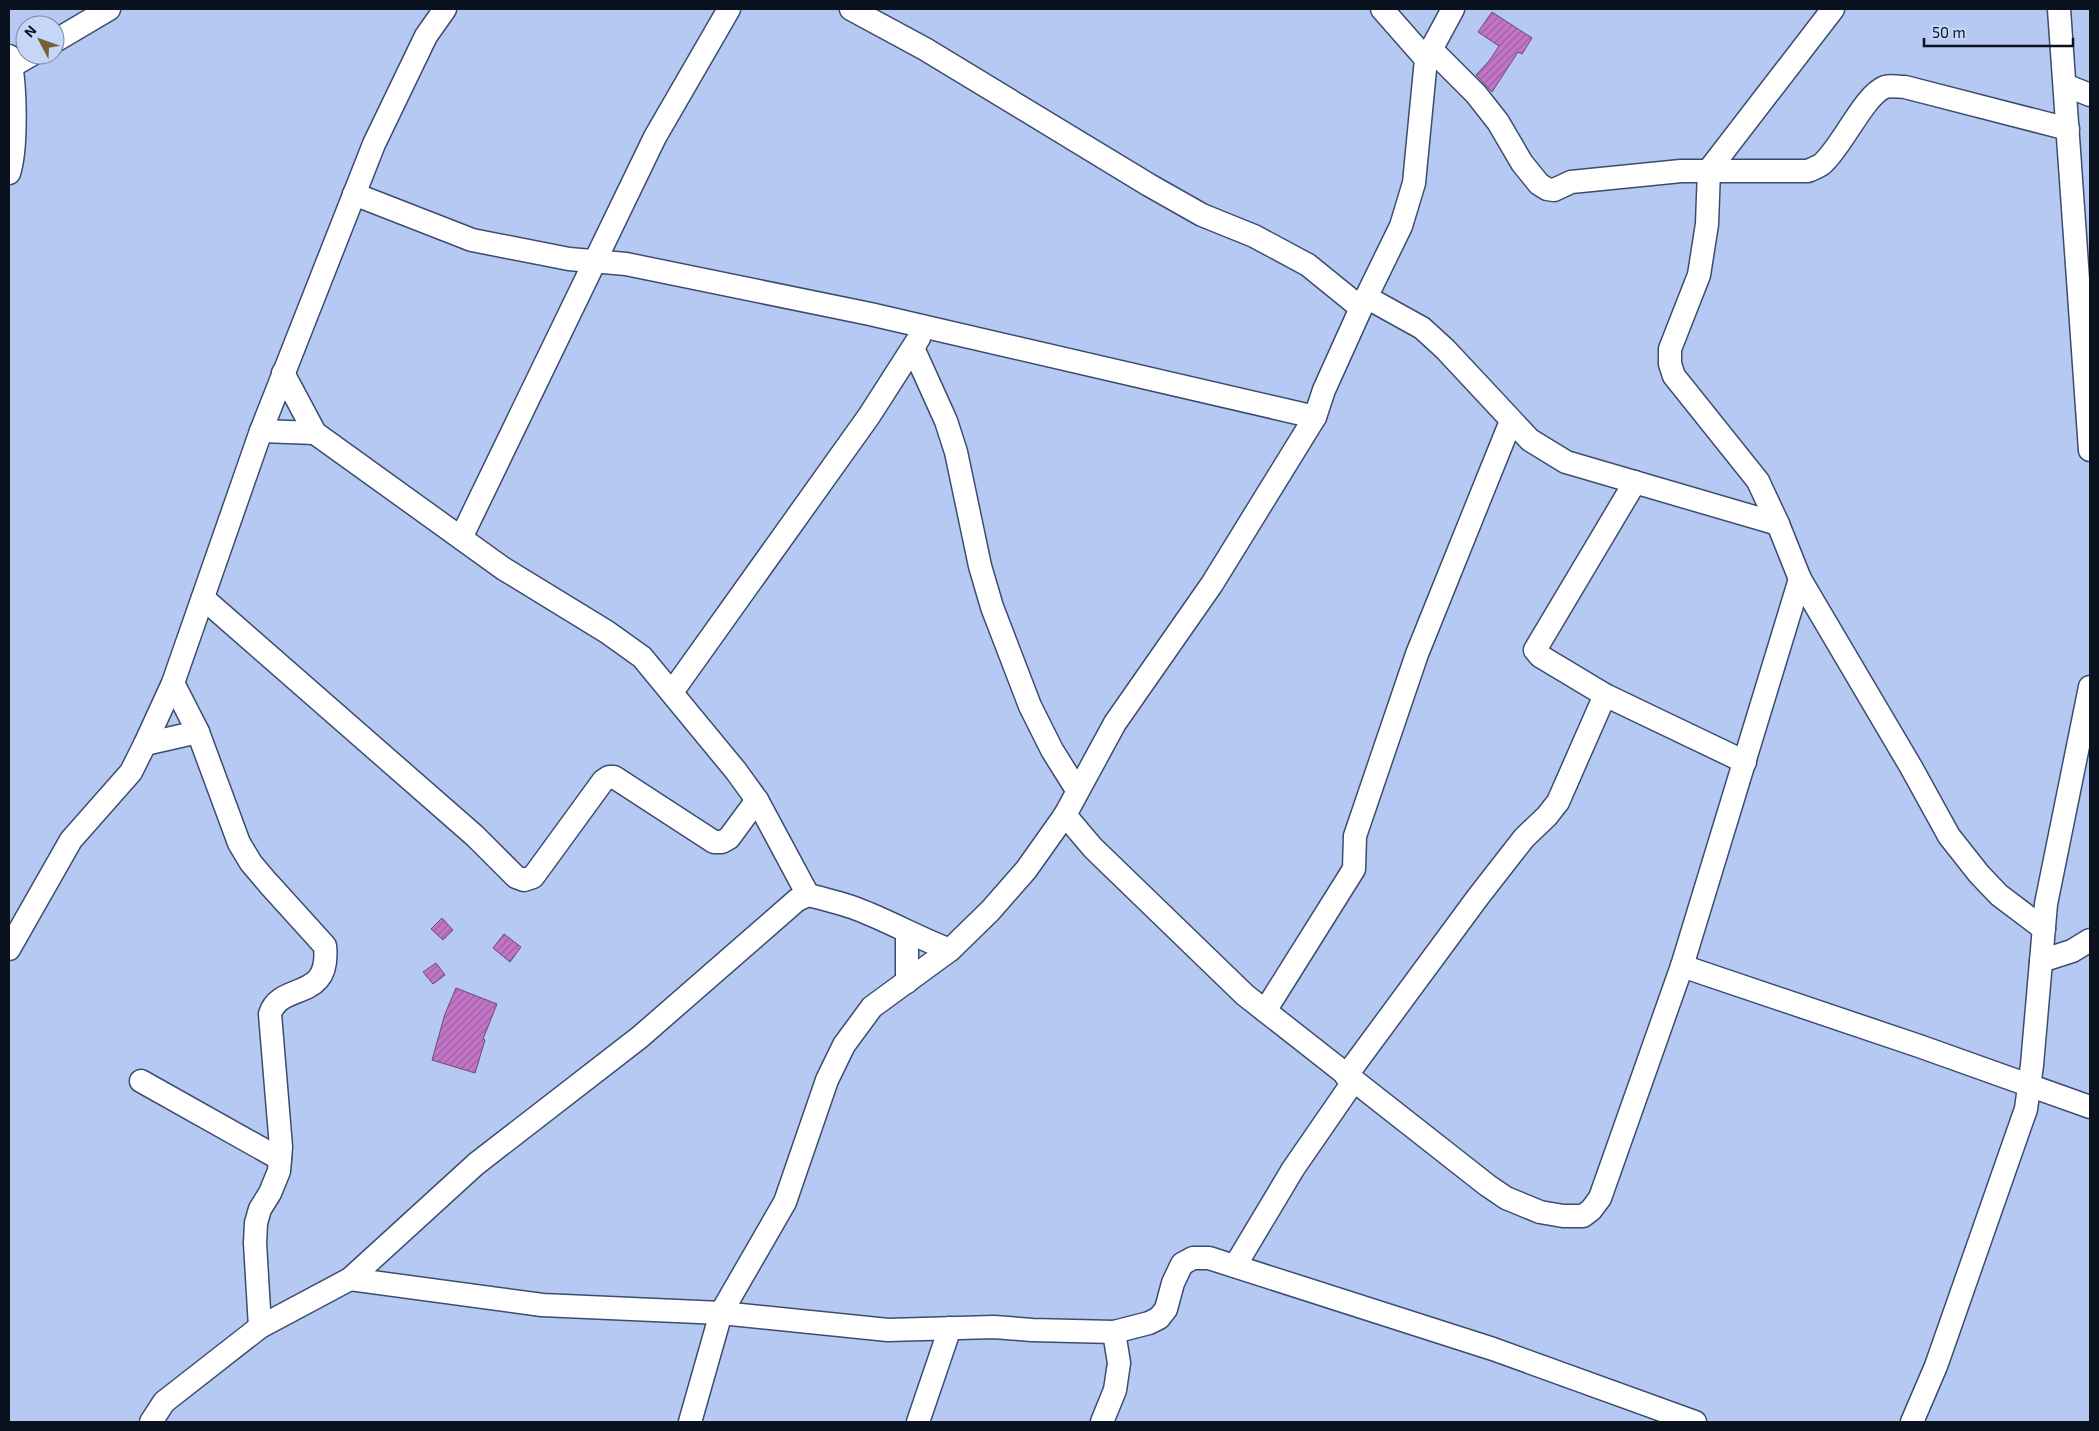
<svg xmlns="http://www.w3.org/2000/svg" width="2099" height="1431" font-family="'Exo 2',sans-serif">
	<defs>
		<pattern id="building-hatch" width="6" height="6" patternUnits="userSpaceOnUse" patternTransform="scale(1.25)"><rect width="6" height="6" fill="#c275c6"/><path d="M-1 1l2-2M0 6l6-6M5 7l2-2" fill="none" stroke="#9c5fa0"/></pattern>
	</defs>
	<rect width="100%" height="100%" fill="#b5c9f3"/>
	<!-- building -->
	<g fill="url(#building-hatch)" stroke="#6b4c6c">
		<path d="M1492,12L1532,38L1522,54L1518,52L1492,92L1476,75L1489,61L1499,46L1478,32Z"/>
		<path d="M442,918L453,930L443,940L431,929Z"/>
		<path d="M504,934L521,947L510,962L493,948Z"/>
		<path d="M436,963L445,975L433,984L423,972Z"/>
		<path d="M456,988L497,1004L483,1039L485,1040L475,1073L432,1060L445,1014Z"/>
	</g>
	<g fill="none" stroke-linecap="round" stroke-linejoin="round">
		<defs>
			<g id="minor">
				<path d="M851,9L925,49L1149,185L1202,215L1254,236L1308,265L1361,308"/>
				<path d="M1382,9L1426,59"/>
				<path d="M1833,9L1709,170L1707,224L1699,275L1670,349V364L1674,376L1758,481L1778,524L1800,579L1911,767L1949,836L1979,874L1999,895L2044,929"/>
				<path d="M2059,9L2090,450"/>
				<path d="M55,41L109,9"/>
				<path d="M1431,49L1476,94L1498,122L1522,163L1539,184L1547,189L1554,190L1571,182L1681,171H1808C1812,169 1818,167 1822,164C1842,147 1864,95 1885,87C1891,85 1899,87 1905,87L2068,129"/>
				<path d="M9,56C16,81 17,149 9,173"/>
				<path d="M12,66L31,55"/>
				<path d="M2065,85L2090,95"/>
				<path d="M354,194L472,240L569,259L626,264L870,314L1315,417"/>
				<path d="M1366,297L1422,328L1445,349L1530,440L1566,462L1778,524"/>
				<path d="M913,348L946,421L956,452L980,566L992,607L1030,706L1052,750L1077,790"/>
				<path d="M283,373L315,433L504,569L607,632L642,657L736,771L757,800L808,895"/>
				<path d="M261,431L315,433"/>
				<path d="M1635,482L1535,650L1540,656L1605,695L1745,762"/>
				<path d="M461,538L655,137L729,9"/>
				<path d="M203,598L475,836L516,877L524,880L533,877L603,781L609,777H614L714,842H722L729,838L757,800"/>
				<path d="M173,683L198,732L239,843L251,863L268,883L325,946C331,1003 280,981 270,1014L281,1147L279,1171L270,1193L260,1209L256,1223L255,1243L260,1327"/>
				<path d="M672,692L869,416L919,338"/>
				<path d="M145,744L198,732"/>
				<path d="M1065,815L1093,848L1245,995L1487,1185L1506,1198L1540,1212L1563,1216H1583L1591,1210L1600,1198L1682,966L1800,579"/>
				<path d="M9,949L71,840L131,772L145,744L173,683L261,431L374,144L426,36L445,9"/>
				<path d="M2041,961L2072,951L2090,940"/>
				<path d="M1682,966L1919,1046L2090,1107"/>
				<path d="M907,982V933"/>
				<path d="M1265,1011L1354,869L1355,836L1417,654L1511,421"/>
				<path d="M1346,1076L1478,897L1524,838L1547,816L1558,802L1605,695"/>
				<path d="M141,1081L280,1159"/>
				<path d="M1235,1266L1293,1169L1353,1082"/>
				<path d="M350,1279L542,1305L721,1313L888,1330L994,1327L1032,1330L1114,1332L1149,1323L1159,1318L1166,1309L1173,1283L1182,1264L1193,1258H1209L1493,1349L1695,1422"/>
				<path d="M151,1422L164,1402L260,1327L350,1279L476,1164L640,1037L797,900L808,895C824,899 841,903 857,909C889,921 918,938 950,950"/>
				<path d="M690,1422L721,1313L785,1202L827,1080L844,1045L872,1007L950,950L990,911L1026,870L1065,815L1115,723L1212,584L1315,417L1324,390L1361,308L1401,226L1414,183L1426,59L1453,9"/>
				<path d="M918,1422L950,1328"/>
				<path d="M1102,1422L1115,1390L1119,1363L1114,1332"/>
				<path d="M1912,1422L1936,1366L2026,1109L2032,1065L2046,904L2090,687"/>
			</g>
		</defs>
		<!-- minor casing -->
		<use href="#minor" stroke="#3c4c70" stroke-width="25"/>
		<!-- minor -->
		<use href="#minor" stroke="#fff" stroke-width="22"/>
	</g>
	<!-- border -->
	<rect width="2099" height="1431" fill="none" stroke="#0a111f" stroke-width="20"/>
	<!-- north arrow -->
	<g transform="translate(40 40) rotate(311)"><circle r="24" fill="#c5d6f8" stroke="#7a87a1"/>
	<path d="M0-4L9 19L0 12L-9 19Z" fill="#776131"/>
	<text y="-8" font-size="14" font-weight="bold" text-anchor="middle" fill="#0a111f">N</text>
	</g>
	<!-- scale -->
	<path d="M1924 38v8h149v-8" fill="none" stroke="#0a111f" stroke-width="2.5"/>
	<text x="1932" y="38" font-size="15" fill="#0a111f" stroke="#c5d6f8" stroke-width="4" paint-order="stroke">50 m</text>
</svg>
